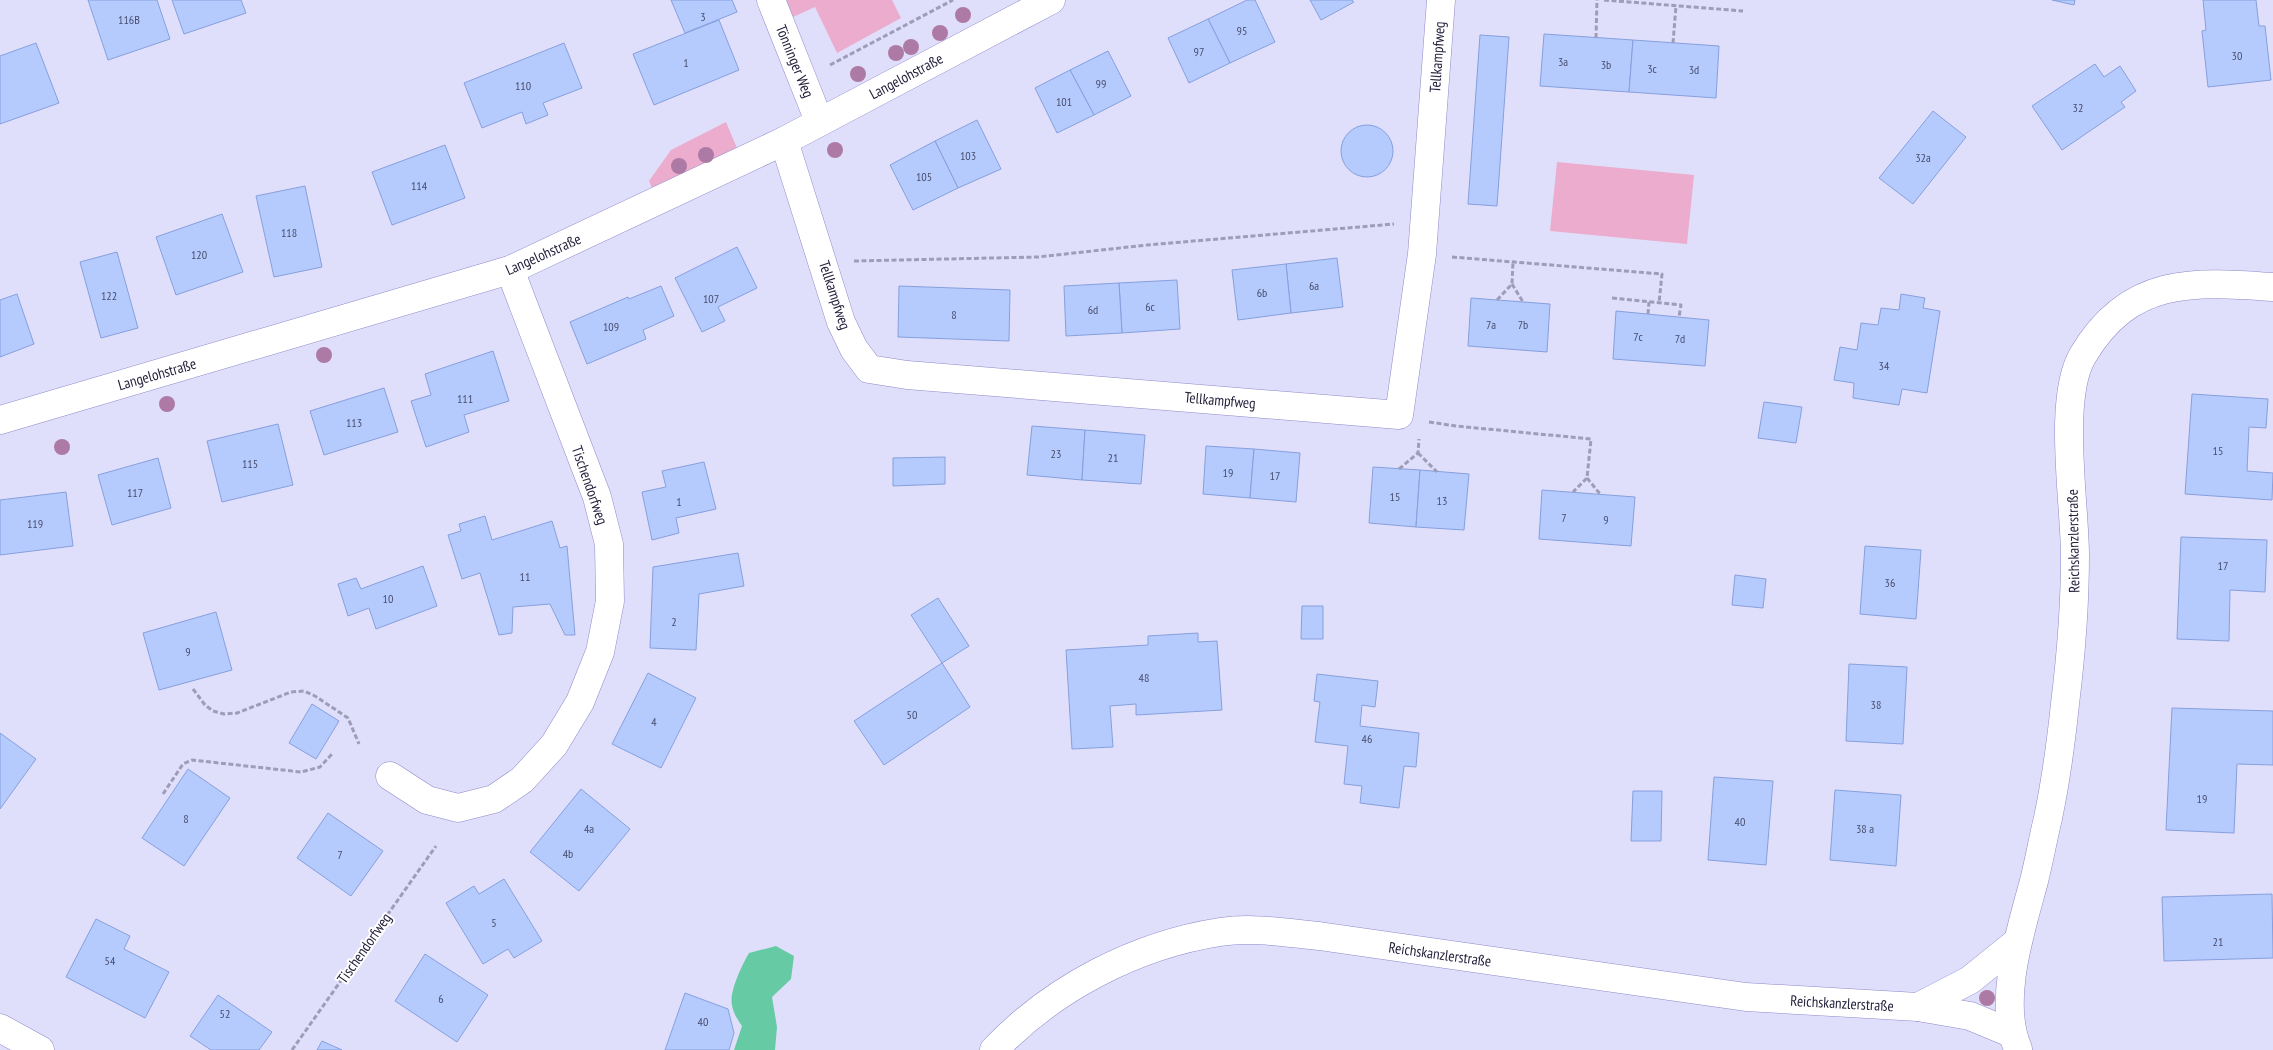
<svg xmlns="http://www.w3.org/2000/svg" width="2273" height="1050" font-family="'PT Sans Narrow',sans-serif">
	<rect width="100%" height="100%" fill="#e0dffb"/>
	<!-- green -->
	<g fill="#ecaccd">
		<path d="M786,0H892L901,18L837,53L815,7L793,17Z"/>
		<path d="M726,122L737,148L652,188L649,181L671,150Z"/>
		<path d="M1557,162L1694,175L1687,244L1550,231Z"/>
	</g>
	<!-- water -->
	<path fill="#66caa4" d="M776,946L794,956L791,979L772,997L777,1027L775,1050H734L742,1026C738,1020 733,1013 732,1005C729,992 742,965 749,953Z"/>
	<!-- building -->
	<g fill="#b5cbfe" stroke="#869fdd">
		<path d="M88,0H157L170,39L108,60Z"/>
		<path d="M172,0H241L246,13L184,34Z"/>
		<path d="M671,0H732L737,12L685,33Z"/>
		<path d="M1247,0H1255L1275,42L1230,63L1208,19Z"/>
		<path d="M1310,0H1352L1354,2L1321,20Z"/>
		<path d="M2052,0H2075L2074,5Z"/>
		<path d="M2203,0H2256L2259,26H2265L2271,80L2208,87L2202,31L2206,30Z"/>
		<path d="M1208,19L1230,63L1189,83L1168,38Z"/>
		<path d="M719,20L739,70L654,105L633,54Z"/>
		<path d="M1544,34L1633,40L1629,92L1540,86Z"/>
		<path d="M1480,35L1509,37L1497,206L1468,204Z"/>
		<path d="M1633,40L1719,46L1716,98L1629,92Z"/>
		<path d="M36,43L59,103L0,124V56Z"/>
		<path d="M564,43L582,88L543,103L548,115L526,124L522,112L482,128L464,83Z"/>
		<path d="M1108,51L1131,96L1094,115L1070,70Z"/>
		<path d="M2095,64L2104,77L2120,66L2136,91L2121,102L2125,107L2062,150L2032,106Z"/>
		<path d="M1070,70L1094,115L1057,133L1035,88Z"/>
		<path d="M1933,111L1966,137L1913,204L1879,178Z"/>
		<path d="M977,120L1001,169L958,188L935,141Z"/>
		<circle cx="1367" cy="151" r="26"/>
		<path d="M935,141L958,188L913,210L890,165Z"/>
		<path d="M445,145L465,198L392,225L372,172Z"/>
		<path d="M305,186L322,267L274,277L256,196Z"/>
		<path d="M222,214L243,272L176,295L156,237Z"/>
		<path d="M737,247L757,288L718,307L725,321L702,332L675,278Z"/>
		<path d="M117,252L138,328L101,338L80,262Z"/>
		<path d="M1337,258L1343,307L1291,313L1286,264Z"/>
		<path d="M1286,264L1291,313L1238,320L1232,270Z"/>
		<path d="M1177,280L1180,329L1122,333L1119,283Z"/>
		<path d="M1119,283L1122,333L1066,336L1064,286Z"/>
		<path d="M661,286L674,316L643,330L646,339L587,364L570,322L628,297L629,299Z"/>
		<path d="M899,286L1010,290L1009,341L898,337Z"/>
		<path d="M17,294L34,344L0,357V300Z"/>
		<path d="M1901,294L1925,298L1923,308L1940,311L1927,393L1902,389L1899,405L1853,398L1854,383L1834,380L1840,347L1857,350L1861,323L1878,325L1881,308L1899,310Z"/>
		<path d="M1471,298L1550,304L1547,352L1468,346Z"/>
		<path d="M1616,311L1709,320L1705,366L1613,359Z"/>
		<path d="M493,351L509,401L464,415L469,432L426,447L411,401L431,395L425,374Z"/>
		<path d="M384,388L398,432L324,455L310,411Z"/>
		<path d="M2192,394L2268,399L2266,428L2249,427L2247,471L2273,473L2272,500L2185,494Z"/>
		<path d="M1764,402L1802,407L1796,443L1758,438Z"/>
		<path d="M278,424L293,485L222,502L207,441Z"/>
		<path d="M1032,426L1085,430L1082,480L1027,475Z"/>
		<path d="M1085,430L1145,435L1141,484L1082,480Z"/>
		<path d="M1206,446L1254,449L1250,498L1203,494Z"/>
		<path d="M1254,449L1300,453L1296,502L1250,498Z"/>
		<path d="M945,457V484L893,486V458Z"/>
		<path d="M158,458L171,508L112,525L98,475Z"/>
		<path d="M704,462L716,509L676,518L679,533L652,540L642,492L666,487L662,471Z"/>
		<path d="M1373,467L1420,470L1416,527L1369,523Z"/>
		<path d="M1420,470L1469,474L1464,530L1416,527Z"/>
		<path d="M1542,490L1635,497L1631,546L1539,539Z"/>
		<path d="M66,492L73,546L0,555V500Z"/>
		<path d="M485,516L492,540L552,521L560,548L567,546L575,635H565L550,604L513,607L512,633L499,635L480,573L462,579L448,535L461,531L459,524Z"/>
		<path d="M2181,537L2267,540L2265,592L2230,590L2229,641L2177,639Z"/>
		<path d="M1865,546L1921,550L1916,619L1860,614Z"/>
		<path d="M738,553L744,586L699,594L696,650L650,648L653,567Z"/>
		<path d="M423,566L437,606L376,629L369,608L348,616L338,584L356,578L361,589Z"/>
		<path d="M1735,575L1766,579L1763,608L1732,605Z"/>
		<path d="M938,598L969,646L942,663L911,615Z"/>
		<path d="M1302,606H1323V639H1301Z"/>
		<path d="M216,612L232,670L159,690L143,633Z"/>
		<path d="M1198,633V642L1217,641L1222,710L1136,715V704L1110,706L1113,747L1072,749L1066,650L1148,645V636Z"/>
		<path d="M942,663L970,707L884,765L854,721Z"/>
		<path d="M1849,664L1907,667L1903,744L1846,741Z"/>
		<path d="M648,673L696,698L661,768L612,744Z"/>
		<path d="M1317,674L1378,681L1375,707L1362,705L1360,726L1419,733L1416,767L1404,766L1399,808L1360,803L1362,786L1344,784L1348,746L1315,742L1320,702L1314,701Z"/>
		<path d="M312,704L339,721L316,759L289,743Z"/>
		<path d="M2172,708L2273,711V765L2237,764L2234,833L2166,830Z"/>
		<path d="M0,733L36,759L0,809Z"/>
		<path d="M188,769L230,798L184,866L142,838Z"/>
		<path d="M1714,777L1773,781L1766,865L1708,860Z"/>
		<path d="M581,789L630,829L579,891L530,852Z"/>
		<path d="M1835,790L1901,795L1896,866L1830,860Z"/>
		<path d="M1633,791H1662L1661,841H1631Z"/>
		<path d="M328,813L383,851L351,896L297,858Z"/>
		<path d="M504,879L542,941L514,958L508,949L483,964L446,903L474,886L479,894Z"/>
		<path d="M2272,894L2273,958L2164,961L2162,897Z"/>
		<path d="M96,919L130,936L124,949L169,972L145,1018L66,977Z"/>
		<path d="M425,954L488,995L457,1042L395,1001Z"/>
		<path d="M685,993L728,1009L734,1033L729,1050H665Z"/>
		<path d="M218,995L272,1032L259,1050H211L190,1036Z"/>
		<path d="M322,1041L342,1050H317Z"/>
	</g>
	<g fill="none" stroke-linecap="round" stroke-linejoin="round">
		<defs>
			<g id="street">
				<path d="M771,0L819,121"/>
				<path d="M784,141L841,322L854,349L869,369L907,375L1399,415L1422,254L1441,0"/>
				<path d="M390,776L427,800L458,808L494,799L522,780L554,745L580,702L600,652L610,601L609,544L597,497L510,270"/>
				<path d="M1918,1007L1970,980L2017,942"/>
				<path d="M0,1028L40,1050"/>
				<path d="M2018,1049C1997,1000 2021,930 2034,881C2039,861 2043,839 2048,818C2056,780 2061,742 2065,704C2071,655 2075,606 2075,556C2075,504 2057,398 2083,355C2129,277 2193,281 2273,287"/>
				<path d="M994,1050C1053,988 1136,945 1220,932C1253,927 1287,933 1319,936L1746,997L1918,1007L1970,1016L2011,1033"/>
			</g>
			<path id="secondary" d="M0,420L510,270L784,141L1051,0"/>
		</defs>
		<!-- street casing -->
		<use href="#street" stroke="#8e89ca" stroke-width="29"/>
		<!-- secondary casing -->
		<use href="#secondary" stroke="#8e89ca" stroke-width="29"/>
		<!-- path -->
		<g stroke="#9e9db8" stroke-width="3" stroke-dasharray="5 2.5" stroke-linecap="butt">
			<path d="M1604,0L1743,11"/>
			<path d="M1596,38L1597,0"/>
			<path d="M1673,43L1676,6"/>
			<path d="M830,65L953,0"/>
			<path d="M1452,257L1662,274L1659,303"/>
			<path d="M854,261L1038,257L1147,245L1394,224"/>
			<path d="M1512,284L1523,302"/>
			<path d="M1612,298L1681,305L1679,317"/>
			<path d="M1497,300L1512,284L1513,262"/>
			<path d="M1648,314L1649,302"/>
			<path d="M1429,422L1456,426L1591,439L1587,478L1573,492"/>
			<path d="M1418,453L1437,472"/>
			<path d="M1399,469L1418,453L1419,439"/>
			<path d="M1587,478L1600,494"/>
			<path d="M193,689L205,705L213,711L224,714L237,713L291,692L304,691L315,696L348,718L359,744"/>
			<path d="M163,794L183,764L192,760L301,772L320,767L332,754"/>
			<path d="M292,1050L436,846"/>
		</g>
		<!-- street -->
		<use href="#street" stroke="#fff" stroke-width="28"/>
		<!-- secondary -->
		<use href="#secondary" stroke="#fff" stroke-width="28"/>
	</g>
	<!-- trees -->
	<g fill="#ad7aa5">
		<circle cx="963" cy="15" r="8"/>
		<circle cx="940" cy="33" r="8"/>
		<circle cx="911" cy="47" r="8"/>
		<circle cx="896" cy="53" r="8"/>
		<circle cx="858" cy="74" r="8"/>
		<circle cx="835" cy="150" r="8"/>
		<circle cx="706" cy="155" r="8"/>
		<circle cx="679" cy="166" r="8"/>
		<circle cx="324" cy="355" r="8"/>
		<circle cx="167" cy="404" r="8"/>
		<circle cx="62" cy="447" r="8"/>
		<circle cx="1987" cy="998" r="8"/>
	</g>
	<g text-anchor="middle" dominant-baseline="central" stroke-width="4" stroke-linejoin="round" paint-order="stroke">
		<!-- number labels -->
		<g font-size="12" fill="#494d6d">
			<text x="703" y="16">3</text>
			<text x="129" y="19">116B</text>
			<text x="1242" y="30">95</text>
			<text x="1199" y="51">97</text>
			<text x="2237" y="55">30</text>
			<text x="1563" y="61">3a</text>
			<text x="686" y="62">1</text>
			<text x="1606" y="64">3b</text>
			<text x="1652" y="68">3c</text>
			<text x="1694" y="69">3d</text>
			<text x="1101" y="83">99</text>
			<text x="523" y="85">110</text>
			<text x="1064" y="101">101</text>
			<text x="2078" y="107">32</text>
			<text x="968" y="155">103</text>
			<text x="1923" y="157">32a</text>
			<text x="924" y="176">105</text>
			<text x="419" y="185">114</text>
			<text x="289" y="232">118</text>
			<text x="199" y="254">120</text>
			<text x="1314" y="285">6a</text>
			<text x="1262" y="292">6b</text>
			<text x="109" y="295">122</text>
			<text x="711" y="298">107</text>
			<text x="1150" y="306">6c</text>
			<text x="1093" y="309">6d</text>
			<text x="954" y="314">8</text>
			<text x="1491" y="324">7a</text>
			<text x="1523" y="324">7b</text>
			<text x="611" y="326">109</text>
			<text x="1638" y="336">7c</text>
			<text x="1680" y="338">7d</text>
			<text x="1884" y="365">34</text>
			<text x="465" y="398">111</text>
			<text x="354" y="422">113</text>
			<text x="2218" y="450">15</text>
			<text x="1056" y="453">23</text>
			<text x="1113" y="457">21</text>
			<text x="250" y="463">115</text>
			<text x="1228" y="472">19</text>
			<text x="1275" y="475">17</text>
			<text x="135" y="492">117</text>
			<text x="1395" y="496">15</text>
			<text x="1442" y="500">13</text>
			<text x="679" y="501">1</text>
			<text x="1564" y="517">7</text>
			<text x="1606" y="519">9</text>
			<text x="35" y="523">119</text>
			<text x="2223" y="565">17</text>
			<text x="525" y="576">11</text>
			<text x="1890" y="582">36</text>
			<text x="388" y="598">10</text>
			<text x="674" y="621">2</text>
			<text x="188" y="651">9</text>
			<text x="1144" y="677">48</text>
			<text x="1876" y="704">38</text>
			<text x="912" y="714">50</text>
			<text x="654" y="721">4</text>
			<text x="1367" y="738">46</text>
			<text x="2202" y="798">19</text>
			<text x="186" y="818">8</text>
			<text x="1740" y="821">40</text>
			<text x="589" y="828">4a</text>
			<text x="1865" y="828">38 a</text>
			<text x="568" y="853">4b</text>
			<text x="340" y="854">7</text>
			<text x="494" y="922">5</text>
			<text x="2218" y="941">21</text>
			<text x="110" y="960">54</text>
			<text x="441" y="998">6</text>
			<text x="225" y="1013">52</text>
			<text x="703" y="1021">40</text>
		</g>
		<!-- street labels -->
		<g font-size="15" fill="#25233d" stroke="#fff">
			<text transform="translate(1437 57) rotate(-86)">Tellkampfweg</text>
			<text transform="translate(795 61) rotate(68)">Tönninger Weg</text>
			<text transform="translate(906 76) rotate(-28)">Langelohstraße</text>
			<text transform="translate(543 254) rotate(-24)">Langelohstraße</text>
			<text transform="translate(835 295) rotate(72)">Tellkampfweg</text>
			<text transform="translate(157 374) rotate(-16)">Langelohstraße</text>
			<text transform="translate(1220 400) rotate(5)">Tellkampfweg</text>
			<text transform="translate(590 485) rotate(71)">Tischendorfweg</text>
			<text transform="translate(2073 541) rotate(-91)">Reichskanzlerstraße</text>
			<text transform="translate(364 948) rotate(-55)">Tischendorfweg</text>
			<text transform="translate(1440 954) rotate(8)">Reichskanzlerstraße</text>
			<text transform="translate(1842 1003) rotate(3)">Reichskanzlerstraße</text>
		</g>
	</g>
</svg>
